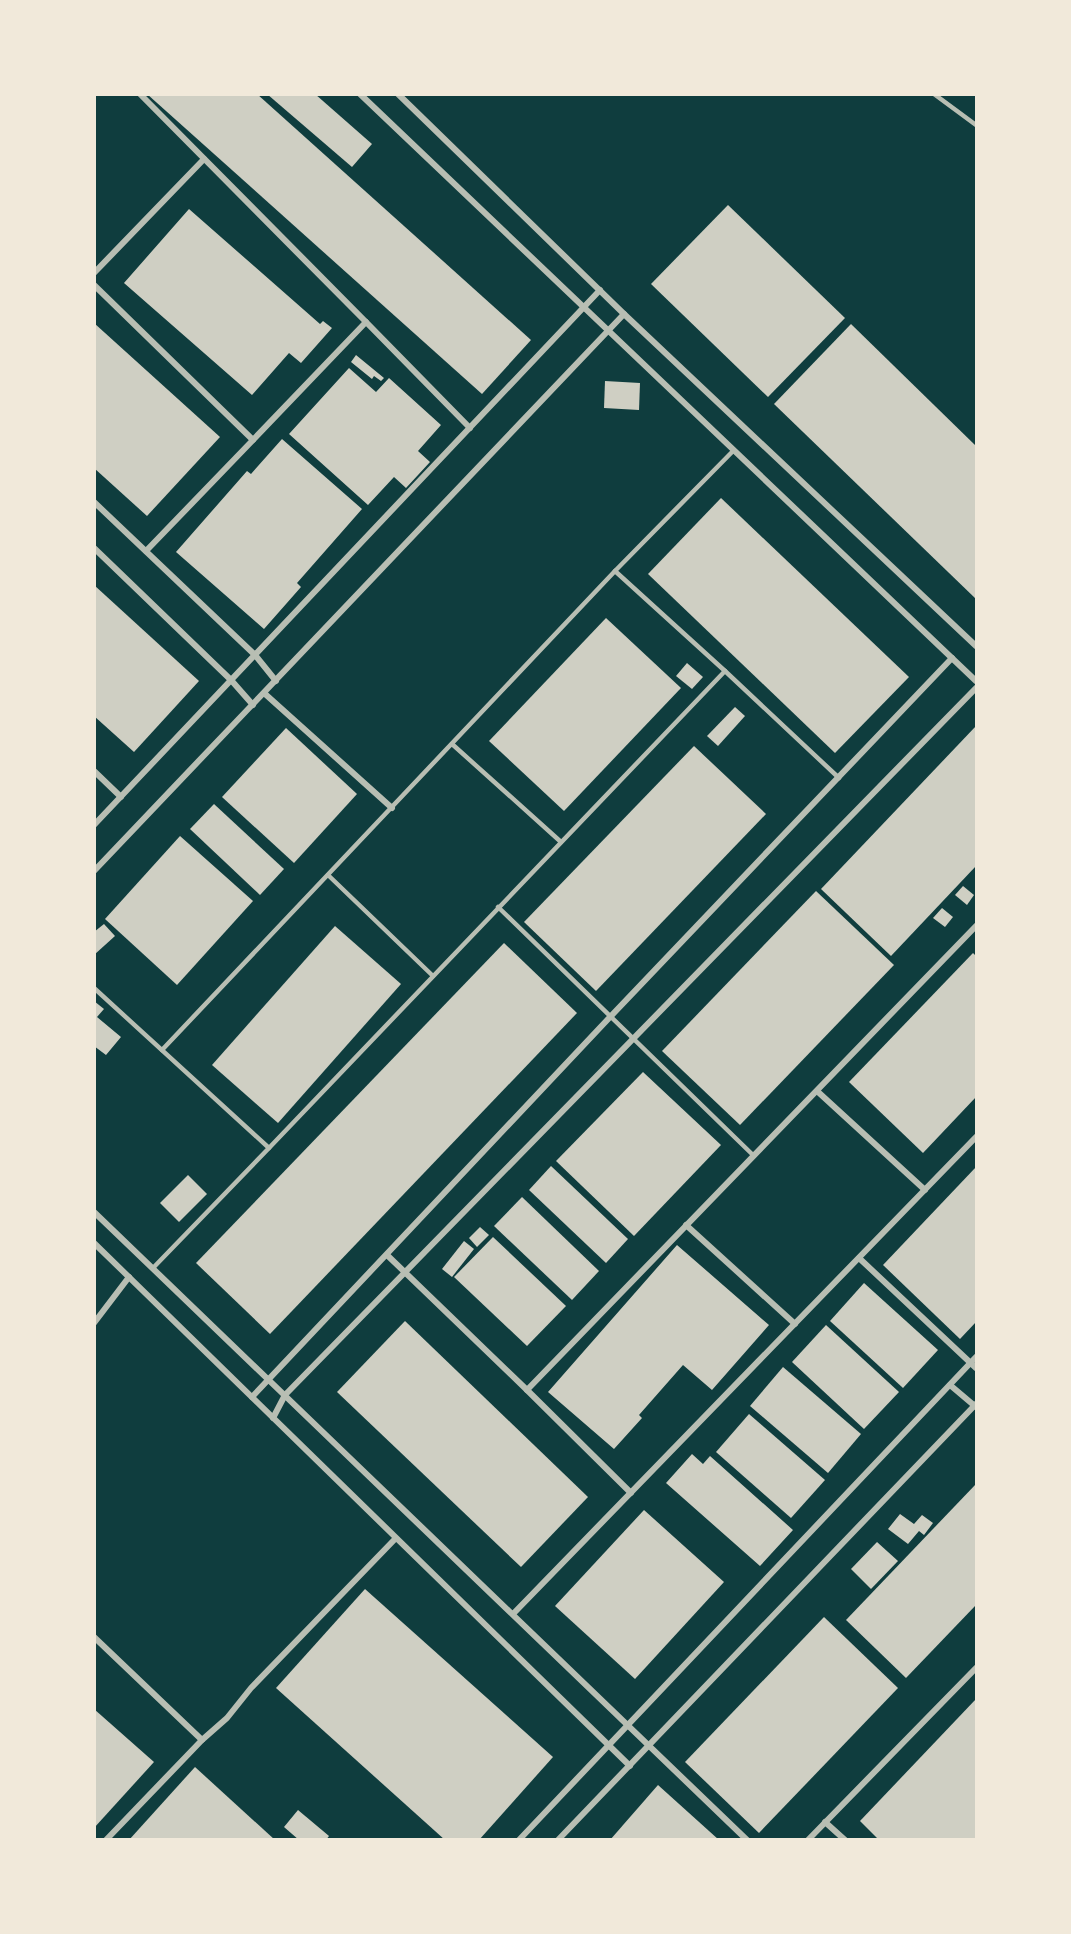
<svg xmlns="http://www.w3.org/2000/svg" width="1071" height="1934" font-family="'Work Sans',sans-serif">
	<rect width="100%" height="100%" fill="#0f3d3e"/>
	<!-- building -->
	<g fill="#cfcfc3">
		<path d="M147,94H257L531,340L482,394Z"/>
		<path d="M267,94H315L372,144L352,167Z"/>
		<path d="M728,205L845,318L768,397L651,284Z"/>
		<path d="M189,209L320,324L323,321L332,328L301,363L289,353L252,395L124,283Z"/>
		<path d="M94,323L220,437L147,516L94,468Z"/>
		<path d="M851,324L976,446V599L774,404Z"/>
		<path d="M356,355L384,378L381,381L374,376L372,379L351,362Z"/>
		<path d="M349,368L376,392L389,378L441,425L418,451L430,462L406,488L394,477L368,505L289,434Z"/>
		<path d="M605,381L640,383L639,410L604,408Z"/>
		<path d="M282,439L362,509L297,583L301,587L264,629L176,552L247,471L251,474Z"/>
		<path d="M721,498L909,677L835,753L648,574Z"/>
		<path d="M94,585L199,681L134,752L94,716Z"/>
		<path d="M606,618L681,688L564,811L489,741Z"/>
		<path d="M687,663L703,677L692,689L676,676Z"/>
		<path d="M735,707L745,716L718,746L707,736Z"/>
		<path d="M976,726V866L891,956L821,889Z"/>
		<path d="M286,728L357,794L294,863L222,797Z"/>
		<path d="M694,746L766,814L596,991L524,922Z"/>
		<path d="M214,804L284,869L260,895L190,829Z"/>
		<path d="M180,836L253,901L177,985L105,919Z"/>
		<path d="M963,886L974,895L967,905L955,895Z"/>
		<path d="M816,891L894,965L740,1125L662,1051Z"/>
		<path d="M942,908L953,917L945,927L933,918Z"/>
		<path d="M104,924L115,936L94,955V932Z"/>
		<path d="M335,926L401,984L278,1123L212,1065Z"/>
		<path d="M504,943L577,1013L270,1334L196,1263Z"/>
		<path d="M973,953L976,956V1097L923,1153L849,1082Z"/>
		<path d="M94,1001L104,1009L97,1017L121,1037L106,1055L94,1046Z"/>
		<path d="M643,1072L721,1145L634,1236L556,1161Z"/>
		<path d="M551,1166L628,1239L606,1263L529,1190Z"/>
		<path d="M976,1167V1322L960,1339L883,1265Z"/>
		<path d="M188,1175L207,1194L179,1222L160,1203Z"/>
		<path d="M522,1197L599,1271L572,1300L494,1226Z"/>
		<path d="M480,1227L489,1235L477,1247L469,1238Z"/>
		<path d="M493,1237L566,1306L527,1346L454,1277Z"/>
		<path d="M464,1241L474,1249L452,1277L442,1269Z"/>
		<path d="M677,1245L769,1325L712,1390L683,1365L639,1415L642,1418L614,1449L548,1392Z"/>
		<path d="M864,1283L938,1350L903,1388L830,1321Z"/>
		<path d="M405,1321L588,1497L521,1567L337,1392Z"/>
		<path d="M826,1325L899,1392L864,1429L792,1362Z"/>
		<path d="M783,1367L861,1434L828,1473L750,1406Z"/>
		<path d="M749,1414L825,1480L791,1518L716,1452Z"/>
		<path d="M692,1454L703,1464L710,1456L793,1530L760,1566L666,1483Z"/>
		<path d="M976,1484V1605L906,1678L846,1620Z"/>
		<path d="M644,1510L724,1582L635,1679L555,1606Z"/>
		<path d="M900,1514L914,1524L922,1515L933,1523L924,1535L919,1531L908,1544L888,1529Z"/>
		<path d="M877,1542L898,1561L871,1589L851,1569Z"/>
		<path d="M365,1589L553,1757L479,1840H445L276,1688Z"/>
		<path d="M824,1617L898,1688L759,1833L685,1762Z"/>
		<path d="M976,1699V1840H879L860,1821Z"/>
		<path d="M94,1709L154,1762L94,1828Z"/>
		<path d="M195,1767L275,1840H129Z"/>
		<path d="M658,1785L719,1840H610Z"/>
		<path d="M298,1810L329,1836L326,1840H299L284,1827Z"/>
	</g>
	<g fill="none" stroke-linecap="round" stroke-linejoin="round">
		<!-- service -->
		<g stroke="#b8beb3" stroke-width="4.5">
			<path d="M934,94L976,125"/>
			<path d="M725,671L615,571L734,450"/>
			<path d="M452,744L561,842"/>
			<path d="M328,875L433,976"/>
			<path d="M498,907L754,1156"/>
			<path d="M94,988L269,1148L725,671L839,778"/>
			<path d="M162,1050L615,571"/>
			<path d="M153,1268L269,1148"/>
		</g>
		<!-- minor -->
		<g stroke="#b8beb3" stroke-width="6">
			<path d="M140,94L366,322"/>
			<path d="M360,94L976,681"/>
			<path d="M398,94L624,314L976,646"/>
			<path d="M94,273L204,159"/>
			<path d="M94,285L253,440L146,551"/>
			<path d="M253,440L366,322L470,428"/>
			<path d="M94,502L255,655L276,681"/>
			<path d="M94,548L231,680L253,705"/>
			<path d="M264,693L392,808"/>
			<path d="M94,771L121,797"/>
			<path d="M94,825L600,290"/>
			<path d="M94,871L624,314"/>
			<path d="M817,1091L925,1190"/>
			<path d="M94,1212L747,1840"/>
			<path d="M686,1225L795,1324"/>
			<path d="M94,1243L630,1766"/>
			<path d="M387,1255L527,1390L976,926"/>
			<path d="M859,1258L976,1368"/>
			<path d="M94,1323L129,1277"/>
			<path d="M950,1385L976,1407"/>
			<path d="M527,1390L631,1493"/>
			<path d="M252,1397L611,1016L952,658"/>
			<path d="M273,1418L285,1395L976,688"/>
			<path d="M513,1614L976,1137"/>
			<path d="M94,1637L202,1740"/>
			<path d="M825,1822L845,1840"/>
			<path d="M106,1840L202,1740L227,1718L251,1688L395,1539"/>
			<path d="M519,1840L976,1357"/>
			<path d="M558,1840L976,1404"/>
			<path d="M808,1840L976,1668"/>
		</g>
	</g>
	<!-- border -->
	<rect width="1071" height="1934" fill="none" stroke="#f1e9da" stroke-width="192"/>
</svg>
